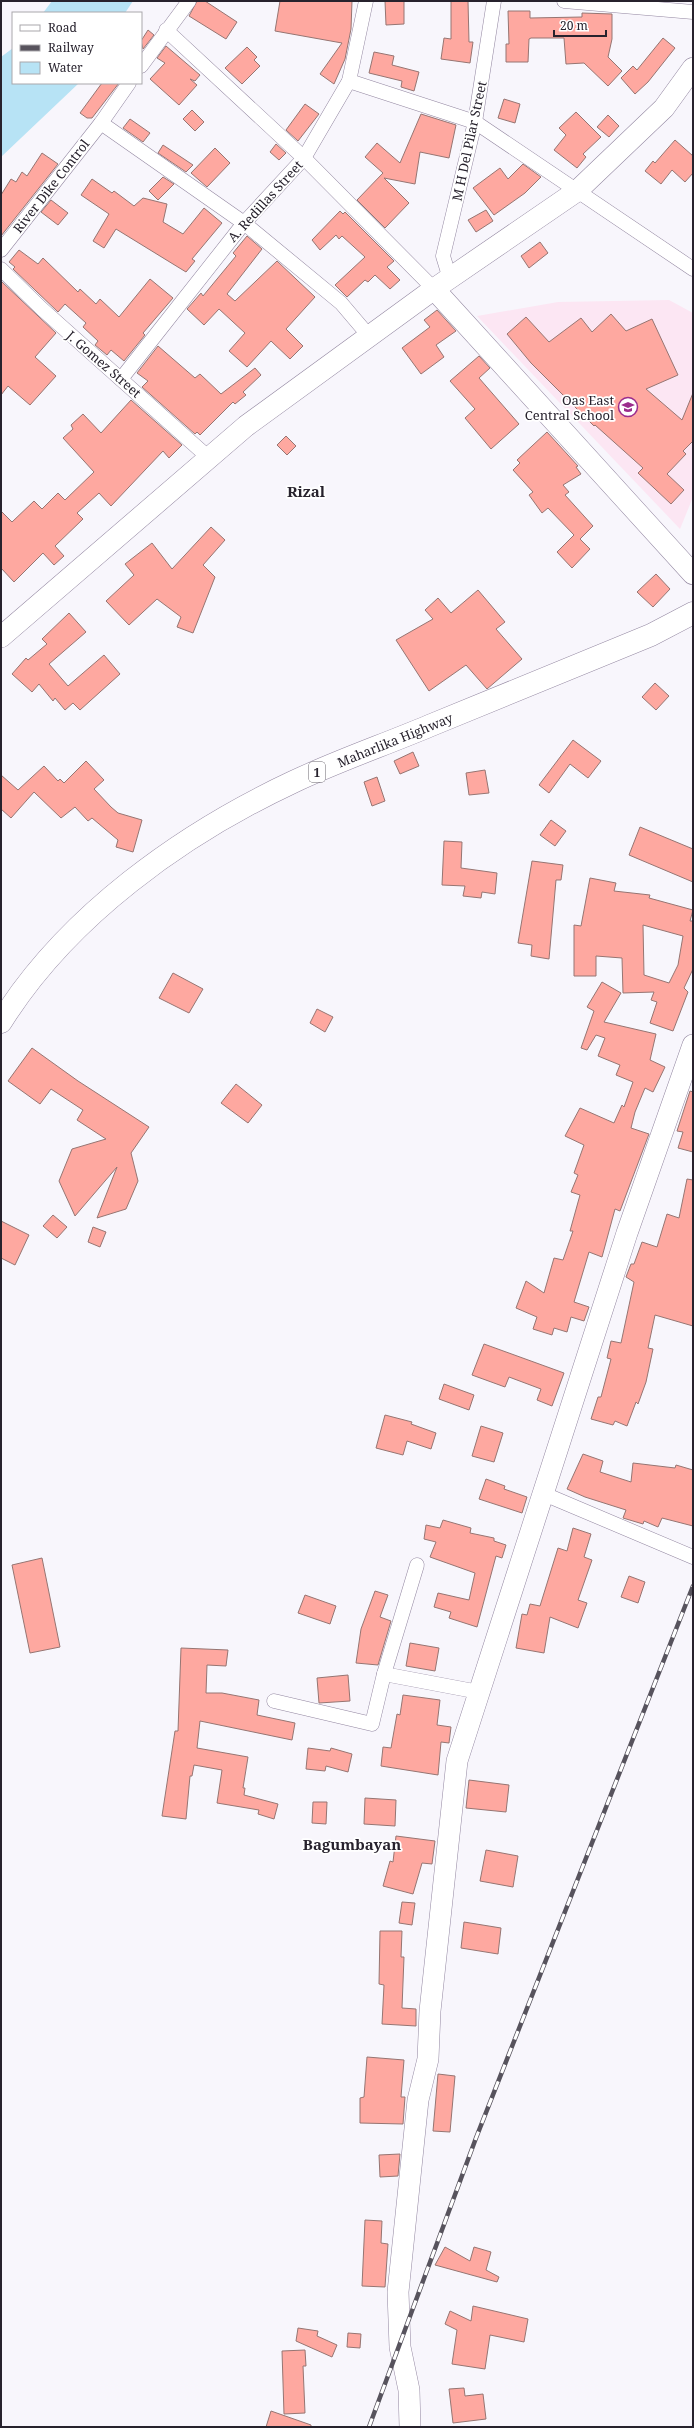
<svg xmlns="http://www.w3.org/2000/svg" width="694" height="2428" font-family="'Noto Serif',serif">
	<rect width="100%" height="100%" fill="#f8f6fc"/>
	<!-- education -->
	<path fill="#fce6f3" d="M669,300L693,313V497L680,529L477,316L558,302Z"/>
	<!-- water -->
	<g fill="#b7e3f5">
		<path d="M52,1H133L125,13H43Z"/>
		<path d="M13,48V83H79L1,157V57Z"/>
	</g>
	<!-- building -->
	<g fill="#fea8a0" stroke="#967572" fill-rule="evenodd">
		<path d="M197,1H205L237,22L226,39L189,16Z"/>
		<path d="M280,1H352L351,29L345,59L334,84L320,74L342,43L275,31Z"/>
		<path d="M385,1H404V24L386,25Z"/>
		<path d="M451,1H468L469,42H473L470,63L441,59L444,38L451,39Z"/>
		<path d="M508,11H530V18L582,17V13L612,14V39L608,57L622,71L608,86L584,63L566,64L564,38H531L529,39L528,62H506V44H509Z"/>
		<path d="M148,30L154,35L143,49L141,41Z"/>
		<path d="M663,38L675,48L648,82L635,94L621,78L633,66L637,70Z"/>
		<path d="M166,46L200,75L195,81L190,79L197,85L179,105L150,79L165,63L157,58Z"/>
		<path d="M247,47L257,57L254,60L260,66L242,84L225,68Z"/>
		<path d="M374,52L394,56L392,65L419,72L414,91L401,87L402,81L369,73Z"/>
		<path d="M102,83H119L92,118H87L80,113Z"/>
		<path d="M504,99L520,104L515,123L498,118Z"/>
		<path d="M305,104L319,114L298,141L286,130Z"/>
		<path d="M192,110L204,122L195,131L183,119Z"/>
		<path d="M576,112L601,137L583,154L586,157L577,168L554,150L566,135L559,128Z"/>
		<path d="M421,114L456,125L449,158L420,152L415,184L384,178L409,203L385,228L357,200L383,173L365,157L377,143L400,163Z"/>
		<path d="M608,115L619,126L609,137L597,127Z"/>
		<path d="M130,119L150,133L143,142L123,128Z"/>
		<path d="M675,140L693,156V173L685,182L672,170L661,184L645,171L653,161L655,163Z"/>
		<path d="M276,144L286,153L279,160L270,152Z"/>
		<path d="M163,145L193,165L186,172L158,153Z"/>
		<path d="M215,148L230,163L207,187L191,173Z"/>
		<path d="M42,153L58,164L1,236V195L11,179L16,182L22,172L27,176Z"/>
		<path d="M523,164L541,177L525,193L494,215L473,188L500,168L508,179Z"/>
		<path d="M163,177L174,184L158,200L149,191Z"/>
		<path d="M92,179L112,193L114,191L134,206L143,198L167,204L163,222L183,234L204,208L222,223L192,259L195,261L186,272L116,229L104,248L93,241L109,214L81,195Z"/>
		<path d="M51,200L68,213L58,225L41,212Z"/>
		<path d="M486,210L493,221L476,232L468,220Z"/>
		<path d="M340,211L343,214L345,212L394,261L387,267L400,280L390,289L375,275L368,282L365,280L347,297L335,285L365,257L342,236L339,239L336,235L320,250L312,240Z"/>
		<path d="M247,236L262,249L227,294L235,301L277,261L315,297L286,329L303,346L290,359L271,341L247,367L229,351L245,333L219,309L204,325L187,309L201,293L203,296L236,256L233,253Z"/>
		<path d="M540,242L548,253L529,268L521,256Z"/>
		<path d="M19,250L38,264L43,258L78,292L80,289L96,304L100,299L119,317L150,279L173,298L143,333L145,335L124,361L111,350L107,355L95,345L98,341L83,327L86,323L65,304L58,312L13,269L15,267L9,262Z"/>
		<path d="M1,281L56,333L35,357L56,376L30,405L8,386L1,395Z"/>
		<path d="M437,310L456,331L436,345L444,357L421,374L402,348L430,327L424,320Z"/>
		<path d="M611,314L626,331L652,319L678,375L646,389L682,420L693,393V441L683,451L686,454L667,474L684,490L671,504L638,473L643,468L595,425L594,426L531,363L507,334L526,317L549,342L581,318L592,332Z"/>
		<path d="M158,346L195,378L200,374L221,394L255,368L261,375L243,392L246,395L235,404L233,402L200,435L197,432L195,434L142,387L148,381L137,373Z"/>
		<path d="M479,356L490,368L479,378L519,424L491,449L465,418L475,409L450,381Z"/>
		<path d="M131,400L182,445L169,458L163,451L111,506L99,493L77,513L83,519L55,546L64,556L54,565L43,553L14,582L1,568V511L12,522L34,501L42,509L58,493L65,500L94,472L63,438L73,429L71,425L83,414L101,433Z"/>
		<path d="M547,432L578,466L576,467L581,474L563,485L569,492L565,495L593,526L580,539L590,549L572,568L557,552L574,535L548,508L542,513L529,495L533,492L513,470L520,463L517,460Z"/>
		<path d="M286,436L296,446L287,455L277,445Z"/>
		<path d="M211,527L225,540L203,565L215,577L193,633L177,627L181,617L157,599L129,625L106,601L134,575L125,564L152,543L172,569Z"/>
		<path d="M656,574L670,589L653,607L637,592Z"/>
		<path d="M478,590L505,622L496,629L522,659L487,689L466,665L429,691L396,640L433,619L425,610L438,598L451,613Z"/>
		<path d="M69,613L86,632L49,664L68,686L104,655L120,674L80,710L73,703L65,710L55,698L53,701L39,684L32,692L12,674L26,658L28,660L47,644L42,639Z"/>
		<path d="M655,683L669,696L656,710L642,697Z"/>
		<path d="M573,740L601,761L588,778L570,764L549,793L539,785Z"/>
		<path d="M413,752L419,766L400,774L394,761Z"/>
		<path d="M86,761L104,780L94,789L111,807L118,813L142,820L133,852L116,847L118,840L92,818L88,821L75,807L61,818L34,792L11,818L1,809V775L18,790L44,766L58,781L60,779L64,783Z"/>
		<path d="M485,770L489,793L469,795L466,773Z"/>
		<path d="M377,777L385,801L372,806L364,782Z"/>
		<path d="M551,820L566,831L555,846L540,835Z"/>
		<path d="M640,827L693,849V882L629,855Z"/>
		<path d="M444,841L462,842L461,868L497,873L495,894L482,892L481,898L463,896L465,886L442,885Z"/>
		<path d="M532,861L563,865L561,880H556L549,959L531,956L532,945L518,943Z"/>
		<path d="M590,878L616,883L614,891L650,895L649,898L693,910L690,921H693V969L684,988L688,992L673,1031L650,1023L657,1002L651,1000L654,992L623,993L622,958L596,956V976H574V925L581,926ZM643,925L683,936L678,965L669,983L644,975Z"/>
		<path d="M173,973L203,989L189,1013L159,998Z"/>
		<path d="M602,982L621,993L604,1022L656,1034L650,1060L665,1067L653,1092L645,1088L635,1112L631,1128L649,1134L620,1211L615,1209L602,1257L589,1252L574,1302L589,1307L584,1321L571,1317L567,1332L554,1328L552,1335L533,1329L537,1317L516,1308L526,1281L544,1293L554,1258L563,1260L573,1231H570L580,1195L571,1192L578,1175L574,1173L584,1145L565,1136L580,1108L614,1123L622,1105L624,1107L633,1082L616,1075L620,1065L598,1056L605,1038L596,1035L587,1050L581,1048L594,1011L587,1007Z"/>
		<path d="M317,1009L333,1017L325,1032L310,1023Z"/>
		<path d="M32,1048L78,1081L149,1127L131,1153L138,1181L126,1209L97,1218L117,1167L75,1216L59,1181L72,1149L106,1139L77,1120L83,1110L51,1089L40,1104L8,1081Z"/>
		<path d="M236,1084L262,1105L248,1123L221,1103Z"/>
		<path d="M690,1091L693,1092V1152L678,1148L683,1132L677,1131Z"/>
		<path d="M687,1179L693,1180V1326L655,1315L648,1348L653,1349L646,1382L638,1404L636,1402L627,1426L615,1421L613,1425L591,1419L598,1397H601L611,1359L607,1358L611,1341L621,1343L634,1282L626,1277L631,1264H634L642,1242L657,1247L667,1214L679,1218Z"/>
		<path d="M53,1215L67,1227L57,1238L43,1226Z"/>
		<path d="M1,1221L29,1235L15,1265L1,1258Z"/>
		<path d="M93,1227L106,1232L100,1247L88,1242Z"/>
		<path d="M484,1344L564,1373L552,1406L537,1400L541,1389L509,1377L505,1387L472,1375Z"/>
		<path d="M444,1384L474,1395L469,1410L439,1399Z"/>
		<path d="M385,1415L412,1422L411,1424L436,1433L431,1449L407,1441L403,1455L376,1448Z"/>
		<path d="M481,1426L503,1433L494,1462L472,1456Z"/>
		<path d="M583,1454L603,1461L600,1472L631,1482L633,1463L675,1468L676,1465L693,1470V1526L662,1518L658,1527L644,1521L643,1524L623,1518L626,1510L585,1497L567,1489Z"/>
		<path d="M486,1479L505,1486L504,1489L527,1497L522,1513L479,1499Z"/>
		<path d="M443,1520L471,1528L470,1533L494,1538V1541L506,1545L502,1558L496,1556L477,1627L449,1618L451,1612L434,1607L438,1593L469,1600L475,1573L430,1557L436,1542L424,1539L426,1525L440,1528Z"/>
		<path d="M573,1528L591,1534L584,1557L592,1560L578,1600L587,1603L578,1628L550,1617L544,1653L516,1648L522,1614L527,1615L530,1604L540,1606L558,1548L567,1551Z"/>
		<path d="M42,1558L60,1647L30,1653L12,1565Z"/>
		<path d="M629,1576L645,1582L638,1603L621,1597Z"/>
		<path d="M375,1591L388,1595L380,1617L391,1621L378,1665L356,1663L361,1629Z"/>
		<path d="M305,1595L336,1606L330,1624L298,1613Z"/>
		<path d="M410,1643L439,1648L435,1671L406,1666Z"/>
		<path d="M181,1648L228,1650L226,1666L207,1665L206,1693H222L259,1700L257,1715L295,1723L292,1740L200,1721L197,1748L248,1757L243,1788H245L244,1795L278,1804L274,1819L258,1814L259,1810L217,1803L222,1770L194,1765L192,1776H190L186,1819L162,1816L175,1731H178Z"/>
		<path d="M348,1675L350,1701L319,1703L317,1678Z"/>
		<path d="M403,1695L440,1700L437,1725L451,1727L449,1743L441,1742L438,1775L381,1766L383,1747L391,1748L397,1714L400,1715Z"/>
		<path d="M308,1748L330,1751L331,1748L352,1754L348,1772L326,1766L325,1771L306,1769Z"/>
		<path d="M469,1780L509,1785L506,1812L466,1808Z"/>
		<path d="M365,1798L396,1800L395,1826L364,1824Z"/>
		<path d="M313,1802H327L326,1824L312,1823Z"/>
		<path d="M396,1836L435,1841L432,1864L422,1863L413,1894L383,1886L390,1861L393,1862Z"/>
		<path d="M486,1850L518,1856L513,1887L480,1881Z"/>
		<path d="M402,1902L415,1903L412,1925L399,1923Z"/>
		<path d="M464,1922L501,1928L498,1954L461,1948Z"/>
		<path d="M380,1931H402L401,1957H404L402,2008L416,2009V2026L382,2024L384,1985L379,1984Z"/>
		<path d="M367,2057L404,2060L401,2097H405L403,2124L360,2123V2098L364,2097Z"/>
		<path d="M438,2074L455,2076L450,2132L433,2131Z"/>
		<path d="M400,2154L398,2176L380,2177L379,2155Z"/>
		<path d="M365,2220L382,2221L381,2243L388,2244L385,2287L362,2286Z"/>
		<path d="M445,2247L470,2261L474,2247L491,2252L486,2270L499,2277L497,2282L435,2265Z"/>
		<path d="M473,2306L528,2319L524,2342L490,2335L485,2369L452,2364L457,2330L445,2324L450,2311L471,2321Z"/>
		<path d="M298,2328L318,2331L317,2336L337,2345L332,2357L296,2341Z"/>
		<path d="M348,2333L361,2334L360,2348L347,2347Z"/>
		<path d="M305,2350L306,2366H303L305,2413L284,2414L282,2351Z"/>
		<path d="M464,2388L465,2396L483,2394L486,2419L453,2423L449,2389Z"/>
		<path d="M271,2411L311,2425V2427H266Z"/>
	</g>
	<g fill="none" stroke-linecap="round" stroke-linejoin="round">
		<defs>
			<g id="street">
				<path d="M564,1L693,12"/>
				<path d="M166,30L304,158L434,289"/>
				<path d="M141,66L189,1"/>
				<path d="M349,81L475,122L693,269"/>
				<path d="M101,123L244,223L341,303L369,336"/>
				<path d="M1,250L101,123L129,83"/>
				<path d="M1,269L42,309L208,457"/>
				<path d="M450,279L443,256L475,122L494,1"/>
				<path d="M121,379L244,223L304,158L349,81L366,1"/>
				<path d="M544,1494L693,1557"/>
				<path d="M384,1674L417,1565"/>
				<path d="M274,1701L372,1724L384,1674L479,1692"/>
			</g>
			<g id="secondary">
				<path d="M434,289L693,574"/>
				<path d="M1,637L246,426L434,289L577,191L664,108L693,68"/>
				<path d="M410,2427L409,2390L400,2347L398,2292L418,2100L428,2059L430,2011L457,1761L627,1233L693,1045"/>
			</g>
			<path id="highway" d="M1,1022C67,916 182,834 293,782C337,761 384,745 429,726C503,696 577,666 651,635L693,613"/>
		</defs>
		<!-- street casing -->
		<use href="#street" stroke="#9387a1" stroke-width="15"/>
		<!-- secondary casing -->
		<use href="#secondary" stroke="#9387a1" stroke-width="22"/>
		<!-- highway casing -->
		<use href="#highway" stroke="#9387a1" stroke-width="23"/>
		<!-- street -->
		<use href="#street" stroke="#fff" stroke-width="14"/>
		<!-- secondary -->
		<use href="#secondary" stroke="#fff" stroke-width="21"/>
		<!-- highway -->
		<use href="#highway" stroke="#fff" stroke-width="22"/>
		<defs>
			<path id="rail" d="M369,2427L476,2138L693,1586"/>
		</defs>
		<!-- rail casing -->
		<use href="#rail" stroke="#57535d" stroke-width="4.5"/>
		<!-- rail -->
		<use href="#rail" stroke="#fff" stroke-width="3" stroke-dasharray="9" stroke-linecap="butt"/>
	</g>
	<!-- icons -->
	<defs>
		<symbol id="school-ring" viewBox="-11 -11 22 22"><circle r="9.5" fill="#fff" stroke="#9b2d8d" stroke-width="1.5"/><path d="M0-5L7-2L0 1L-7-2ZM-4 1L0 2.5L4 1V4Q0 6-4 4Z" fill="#9b2d8d"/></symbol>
	</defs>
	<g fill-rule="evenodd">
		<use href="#school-ring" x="617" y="396" width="22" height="22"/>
	</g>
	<g text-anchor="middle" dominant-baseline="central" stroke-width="3.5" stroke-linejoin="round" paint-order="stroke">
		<!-- shield labels -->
		<rect fill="#fff" stroke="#68646c" stroke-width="1" x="309" y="762" width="16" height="20" rx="3"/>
		<g font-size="12" font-weight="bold" fill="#27222d">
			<text x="317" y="772">1</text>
		</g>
		<!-- street labels -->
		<g font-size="13" fill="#27222d" stroke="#fff">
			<text transform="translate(469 141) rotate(-78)">M H Del Pilar Street</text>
			<text transform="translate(51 186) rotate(-52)">River Dike Control</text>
			<text transform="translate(265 201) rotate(-48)">A. Redillas Street</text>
			<text transform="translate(104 364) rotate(41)">J. Gomez Street</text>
			<text transform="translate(395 740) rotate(-22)">Maharlika Highway</text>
		</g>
		<!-- poi labels -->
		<g font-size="13" fill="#27222d" stroke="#fff" text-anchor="end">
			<text x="614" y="400">Oas East<tspan x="614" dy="15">Central School</tspan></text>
		</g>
		<!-- quarter labels -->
		<g font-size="15" font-weight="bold" fill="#27222d" stroke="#fff">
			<text x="306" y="491">Rizal</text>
			<text x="352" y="1844">Bagumbayan</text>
		</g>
	</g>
	<!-- border -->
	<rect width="694" height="2428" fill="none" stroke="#27222d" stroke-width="4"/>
	<!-- legend -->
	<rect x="12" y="12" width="130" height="72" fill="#ffffff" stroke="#a9a7ab"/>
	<rect x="20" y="25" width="20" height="6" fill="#ffffff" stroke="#a9a7ab"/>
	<text x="48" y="32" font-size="12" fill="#27222d">Road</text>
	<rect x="20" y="45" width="20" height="6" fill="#57535d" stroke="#a9a7ab"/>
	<text x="48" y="52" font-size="12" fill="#27222d">Railway</text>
	<rect x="20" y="62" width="20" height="12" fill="#b7e3f5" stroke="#a9a7ab"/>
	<text x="48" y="72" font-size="12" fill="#27222d">Water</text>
	<!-- scale -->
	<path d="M554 30v6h52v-6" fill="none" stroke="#27222d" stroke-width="2"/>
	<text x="560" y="30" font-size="12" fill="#27222d" stroke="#ffffff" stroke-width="3" paint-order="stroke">20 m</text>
</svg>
